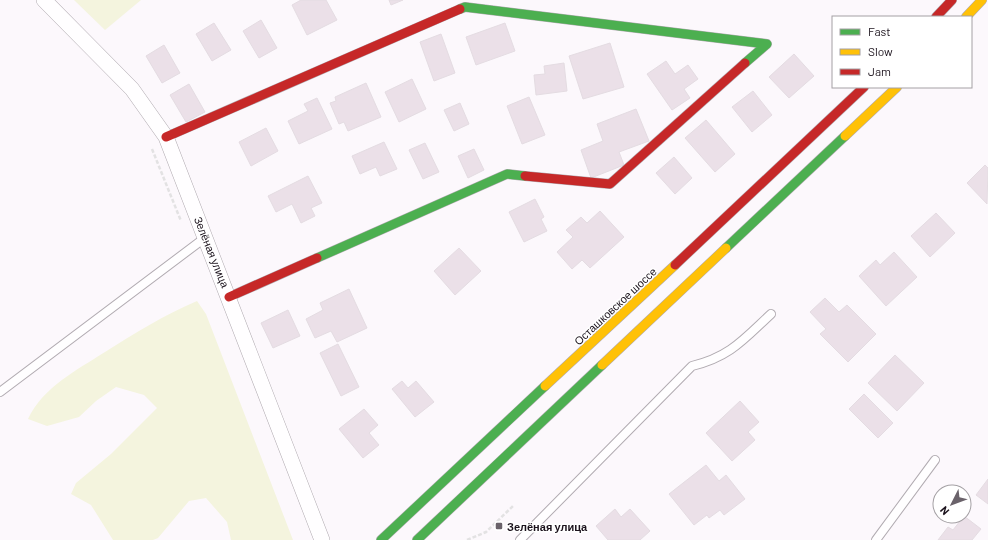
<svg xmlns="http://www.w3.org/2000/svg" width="988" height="540" font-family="Barlow,sans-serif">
	<rect width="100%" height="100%" fill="#fcf8fc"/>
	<!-- green -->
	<g fill="#f4f4de">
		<path d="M74,0H141L105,30Z"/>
		<path d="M197,301L206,314L293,540H231L227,522L206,498L189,501L158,538L153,540H113L91,505L71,494L76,483L111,454L157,408L144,395L116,387L96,401L79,417L47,426L28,419C43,387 77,370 105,352C135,333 164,315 197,301Z"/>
	</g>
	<!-- building -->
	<g fill="#ebe0e8" stroke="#e4dce2">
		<path d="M301,0H326L337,20L307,35L292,5Z"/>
		<path d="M389,0H403L391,5Z"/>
		<path d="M261,20L277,48L259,58L243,31Z"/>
		<path d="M214,23L231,50L212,61L196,34Z"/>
		<path d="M505,23L515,51L476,65L466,37Z"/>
		<path d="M441,34L455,73L434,81L420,42Z"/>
		<path d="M610,43L624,87L583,99L569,56Z"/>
		<path d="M164,45L180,73L162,83L146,56Z"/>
		<path d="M794,54L814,76L789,98L769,77Z"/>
		<path d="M666,61L675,74L688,65L698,79L684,89L690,98L672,110L647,74Z"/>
		<path d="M564,63L567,91L536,95L534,75L545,74L544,66Z"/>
		<path d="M412,79L426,109L399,122L385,92Z"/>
		<path d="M366,83L381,117L348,131L344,122L339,124L330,103L336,101L335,97Z"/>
		<path d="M189,84L205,112L186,122L170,95Z"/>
		<path d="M753,91L772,115L752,132L732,107Z"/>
		<path d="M529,97L545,135L522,144L507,106Z"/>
		<path d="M317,98L332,129L299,144L288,121L308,111L304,104Z"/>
		<path d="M460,103L469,124L454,131L444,110Z"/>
		<path d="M636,109L649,141L619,152L624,165L591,178L581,150L603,141L597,124Z"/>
		<path d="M706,120L735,154L715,172L685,138Z"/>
		<path d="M266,128L278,151L251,166L239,142Z"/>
		<path d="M384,142L397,169L380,176L376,167L360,174L352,156Z"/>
		<path d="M425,143L439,172L423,179L409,150Z"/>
		<path d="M474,149L484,170L468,178L458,156Z"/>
		<path d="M674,157L692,178L675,194L656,173Z"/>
		<path d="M985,165L988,168L987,204L967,183Z"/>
		<path d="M308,176L322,203L311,208L315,216L301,223L292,204L276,212L268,196Z"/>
		<path d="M535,199L544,217L541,219L547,231L524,242L509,212Z"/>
		<path d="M600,211L624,237L590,268L582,260L572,269L557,252L573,237L566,230L581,217L587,223Z"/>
		<path d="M936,213L955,233L930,257L911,236Z"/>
		<path d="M459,248L481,271L455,295L434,271Z"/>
		<path d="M894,252L917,277L886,306L859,276L876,260L880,265Z"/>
		<path d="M349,289L367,328L337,342L331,331L315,338L306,319L323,310L320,303Z"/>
		<path d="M825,298L839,312L847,305L876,334L848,362L820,334L826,329L810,312Z"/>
		<path d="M288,310L300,336L273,348L261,323Z"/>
		<path d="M338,344L359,387L341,396L320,353Z"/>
		<path d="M895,355L924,383L897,411L868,383Z"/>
		<path d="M402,381L408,388L416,381L434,402L415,417L392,389Z"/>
		<path d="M864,394L893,423L878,438L849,409Z"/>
		<path d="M740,401L759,422L748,432L755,440L732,461L706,433Z"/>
		<path d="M364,409L378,425L369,433L379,445L363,458L339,429Z"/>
		<path d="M706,465L719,481L726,475L745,499L724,515L720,510L709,518L707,515L694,525L669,494Z"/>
		<path d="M988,479V504L976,495Z"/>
		<path d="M615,509L621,517L630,509L650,531L640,540H608L596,526Z"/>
		<path d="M964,516L981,529L972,540H938L948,527L953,530Z"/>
	</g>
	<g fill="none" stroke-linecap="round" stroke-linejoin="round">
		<defs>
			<g id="lane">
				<path d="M0,392L206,237"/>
				<path d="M520,540L692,366C730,357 744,339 771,314"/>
				<path d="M876,540L935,460"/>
			</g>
			<path id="street" d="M44,0L132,89L166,137L322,540"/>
			<g id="fast">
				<path d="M460,9L465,7L767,44L745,63"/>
				<path d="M726,248L845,136"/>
				<path d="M317,258L507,174L525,176"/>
				<path d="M381,540L545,386"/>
				<path d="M417,540L602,365"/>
			</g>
			<g id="slow">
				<path d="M966,17L982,0"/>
				<path d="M845,136L897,87"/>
				<path d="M602,365L726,248"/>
				<path d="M545,386L675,265"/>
			</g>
			<g id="jam">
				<path d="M936,17L952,0"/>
				<path d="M166,137L460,9"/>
				<path d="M525,176L610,184L745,63"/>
				<path d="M675,265L864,87"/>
				<path d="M229,297L317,258"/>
			</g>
		</defs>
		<!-- lane casing -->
		<use href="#lane" stroke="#b1abb1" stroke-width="10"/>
		<!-- street casing -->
		<use href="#street" stroke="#b1abb1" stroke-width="16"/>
		<!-- fast casing -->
		<use href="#fast" stroke="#b1abb1" stroke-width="10"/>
		<!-- slow casing -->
		<use href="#slow" stroke="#b1abb1" stroke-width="10"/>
		<!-- jam casing -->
		<use href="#jam" stroke="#b1abb1" stroke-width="10"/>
		<!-- path -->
		<g stroke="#e3e2e3" stroke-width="2.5" stroke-dasharray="4 2" stroke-linecap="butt">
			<path d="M152,149L181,221"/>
			<path d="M467,540L486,532L513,506"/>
		</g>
		<!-- lane -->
		<use href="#lane" stroke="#fffeff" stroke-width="8"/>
		<!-- street -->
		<use href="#street" stroke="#fffeff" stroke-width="15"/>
		<!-- fast -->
		<use href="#fast" stroke="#4caf50" stroke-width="9"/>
		<!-- slow -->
		<use href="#slow" stroke="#ffc107" stroke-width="9"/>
		<!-- jam -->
		<use href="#jam" stroke="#c62828" stroke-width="9"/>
	</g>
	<!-- markers -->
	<rect fill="#6a626a" stroke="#fff" stroke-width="1.5" x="495" y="522" width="8" height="8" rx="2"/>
	<g text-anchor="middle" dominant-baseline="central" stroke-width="3" stroke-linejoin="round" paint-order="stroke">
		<!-- street labels -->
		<g font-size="11" fill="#1b121c" stroke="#fff">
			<text transform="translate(212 252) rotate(68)">Зелёная улица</text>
			<text transform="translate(615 306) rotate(-43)">Осташковское шоссе</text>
		</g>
		<!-- poi labels -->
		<g font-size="11" font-weight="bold" fill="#1b121c" stroke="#fff" text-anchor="start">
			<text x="507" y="526">Зелёная улица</text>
		</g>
	</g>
	<!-- legend -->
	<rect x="832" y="16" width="140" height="72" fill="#ffffff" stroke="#a4a0a4"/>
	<rect x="840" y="29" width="20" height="6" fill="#4caf50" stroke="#a4a0a4"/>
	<text x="868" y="36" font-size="12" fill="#1b121c">Fast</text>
	<rect x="840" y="49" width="20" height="6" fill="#ffc107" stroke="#a4a0a4"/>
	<text x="868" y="56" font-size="12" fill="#1b121c">Slow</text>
	<rect x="840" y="69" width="20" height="6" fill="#c62828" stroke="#a4a0a4"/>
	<text x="868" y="76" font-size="12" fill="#1b121c">Jam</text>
	<!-- north arrow -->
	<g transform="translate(952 504) rotate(228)"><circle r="19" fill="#ffffff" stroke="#a4a0a4"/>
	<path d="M0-3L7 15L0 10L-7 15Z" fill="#6a626a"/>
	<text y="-6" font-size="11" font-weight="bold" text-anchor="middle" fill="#1b121c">N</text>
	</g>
</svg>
